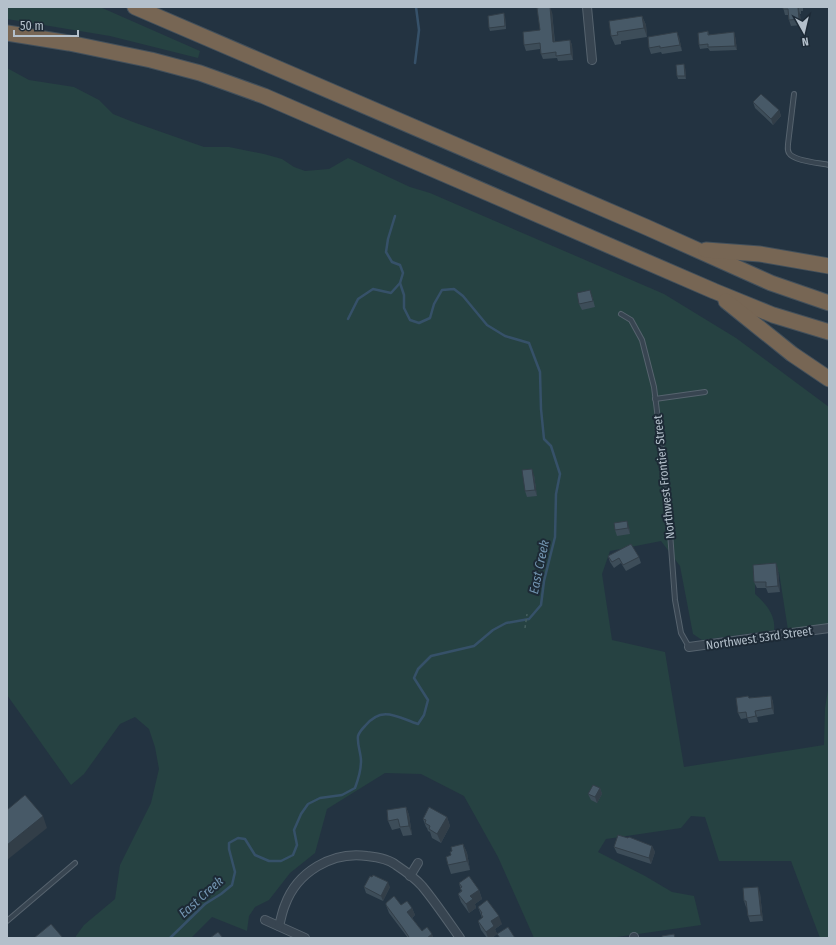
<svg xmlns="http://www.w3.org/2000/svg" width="836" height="945" font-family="'Fira Sans Condensed',sans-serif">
	<rect width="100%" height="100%" fill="#233341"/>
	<!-- green -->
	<g fill="#264242">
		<path d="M7,7H100L200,51L198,58L110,36L7,19Z"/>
		<path d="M7,68L29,80L74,87L99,100L113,114L133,122L204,147H229L264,154L282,159L294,167L305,171L329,169L348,158L410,187L430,193L664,294L736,338L829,407V624L788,630L779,572L755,574V594C765,603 776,615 774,630L702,640L693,634L680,566L661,541L610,551L602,574L612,640L665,652L684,767L824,745L825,708L829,684V938H820L791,861H719L705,817L691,816L681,828L606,839L598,852L645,876L672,892L694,896L701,925L610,938H534L498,857L464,796L421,774L385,773L327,809L315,853L290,873L269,900L255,907L249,916L247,931L212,917L191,938H76V936L84,925L115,899L120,865L151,803L159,769L155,747L149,729L135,717L120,724L84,774L71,785L7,695Z"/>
	</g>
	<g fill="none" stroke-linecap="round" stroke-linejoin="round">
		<!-- stream -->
		<g stroke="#365169" stroke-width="2.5">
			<path d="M415,63L419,30L416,7"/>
			<path d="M348,319L358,299L373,289L391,293L400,283"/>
			<path d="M170,938L205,904L221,894L232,885L235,872L229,849V843L238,838L245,839L255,855L269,861H281L293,855L297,845L294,830L301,814L308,804L320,798L342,795L355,788C358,780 361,771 361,761C361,753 357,745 358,736C359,733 362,729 365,726C382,705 397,717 418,724L424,715L428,700L414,678L418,669L431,656L474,646L493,630L506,623L529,619L541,605L544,581L555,537L556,494L560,474L551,446L544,439L541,409L540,372L529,343L505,336L487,325L463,296L454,289L442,290L434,304L430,318L419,323L410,320L404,308V295L400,283L403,273L400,265L392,262L386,252L388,239L395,216"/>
		</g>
		<defs>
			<g id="service">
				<path d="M794,94L788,144C788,147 787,150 789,153C793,161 820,163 829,165"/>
				<path d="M621,314L631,320L642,340L654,387L667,492L675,600L681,633L689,647"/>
				<path d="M655,399L705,392"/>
				<path d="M7,921L75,863"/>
			</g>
			<g id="minor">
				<path d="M587,7L592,60"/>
				<path d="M689,647L829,628"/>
				<path d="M410,876L418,863"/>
				<path d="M265,920L305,938"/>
				<path d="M279,926C281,919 282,912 285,905C297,872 332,851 367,856C376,857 389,859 396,865C405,871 415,878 422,886C436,903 448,921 460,938"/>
				<path d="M634,937V938"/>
			</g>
			<g id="motorway">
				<path d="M135,7L646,227L771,283L829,303"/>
				<path d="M7,33L69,43L151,60L200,73L264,96L714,291L773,315L829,332"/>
				<path d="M706,250L760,254L829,266"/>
				<path d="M726,301L792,354L829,379"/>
			</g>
		</defs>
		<!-- service casing -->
		<use href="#service" stroke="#56636e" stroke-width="6"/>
		<!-- minor casing -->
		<use href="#minor" stroke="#56636e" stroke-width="10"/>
		<!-- motorway casing -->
		<use href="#motorway" stroke="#43505b" stroke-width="17"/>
		<!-- path -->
		<path stroke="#445e5e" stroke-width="1.5" stroke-dasharray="3 3" stroke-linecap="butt" d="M525,628L527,614"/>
		<!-- service -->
		<use href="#service" stroke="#384551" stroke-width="4"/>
		<!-- minor -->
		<use href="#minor" stroke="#384551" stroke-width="8"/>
		<!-- motorway -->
		<use href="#motorway" stroke="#776654" stroke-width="15"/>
	</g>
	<!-- wall -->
	<g fill="#3d4d59">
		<path d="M783,7H803V11H801V14H800L801,25L791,26L789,20L788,15H785Z"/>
		<path d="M552,12L555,42L570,40L572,45L573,60L558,61L557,58L543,59L541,54L540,49L526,51L524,45L540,30Z"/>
		<path d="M505,16L506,29L490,31L489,28Z"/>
		<path d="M642,16L646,25L647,37L621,41V44L615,45L611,36Z"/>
		<path d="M708,31L709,35L734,32L735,36L737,50L710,51L708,48L700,49L699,45Z"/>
		<path d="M679,37L682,51L662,54L661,52L651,54L649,48Z"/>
		<path d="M685,67L686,79H678L677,76Z"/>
		<path d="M753,102L779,110L781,116L773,125L755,108Z"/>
		<path d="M592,296L595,307L582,310L579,304Z"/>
		<path d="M534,475L537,496L527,497L525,491Z"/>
		<path d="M629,527L630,534L617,536L615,530Z"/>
		<path d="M608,556L639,557L641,563L626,571L621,563L614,568L610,562Z"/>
		<path d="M778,569L780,592L768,593L766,588H757L754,582Z"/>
		<path d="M771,696L773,702L774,714L757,717L758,722L749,723L747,718L741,719L738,713L749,698Z"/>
		<path d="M600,788L602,794L597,803L591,800L588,794Z"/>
		<path d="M406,807L409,815L412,835L403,836L400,828L392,830L388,821Z"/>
		<path d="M447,817L450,826L441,843L432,838L430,832L428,831L427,828L426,827L423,819Z"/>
		<path d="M628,838L652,846L655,852L651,864L617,853L614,847Z"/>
		<path d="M463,844L467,853L470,870L451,874L448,865L452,851Z"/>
		<path d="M372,877L390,887L383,901L366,893L364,887Z"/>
		<path d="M459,883L479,890L482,899L475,904L476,908L469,913L461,902L458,894L461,891Z"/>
		<path d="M760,893L763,921L750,922L748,916L747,907H746L744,901Z"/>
		<path d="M386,905H401L412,908L415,915L412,918L422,931L432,934L433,938H408L389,913Z"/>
		<path d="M478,907L502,924L495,929L497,934L492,938H487L481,930L478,921L482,918Z"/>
	</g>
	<!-- shaded-wall -->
	<g fill="#323e48">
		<path d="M550,7L552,12L555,47L553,42Z"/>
		<path d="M798,8L800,14L801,25L799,19Z"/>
		<path d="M642,16L646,25L647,37L644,28Z"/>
		<path d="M677,32L679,37L682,51L680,45Z"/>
		<path d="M734,32L735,36L737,50L735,46Z"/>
		<path d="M570,40L572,45L573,60L571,54Z"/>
		<path d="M684,64L685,67L686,79L685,76Z"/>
		<path d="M779,110L781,116L773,125L771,119Z"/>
		<path d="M532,469L534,475L537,496L535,490Z"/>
		<path d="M627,521L629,527L630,534L628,528Z"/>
		<path d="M776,563L778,569L780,592L778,586Z"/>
		<path d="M771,696L773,702L774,714L772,708Z"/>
		<path d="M755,711L757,717L758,722L756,716Z"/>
		<path d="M600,788L602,794L597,803L595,797Z"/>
		<path d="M406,807L409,815L412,835L409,826Z"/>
		<path d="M43,816L47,828L7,860V845Z"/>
		<path d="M447,817L450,826L441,843L437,834Z"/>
		<path d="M463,844L467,853L470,870L467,861Z"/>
		<path d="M652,846L655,852L651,864L649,858Z"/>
		<path d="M388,882L390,887L383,901L381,896Z"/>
		<path d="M758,887L760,893L763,921L761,915Z"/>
		<path d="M479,890L482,899L475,904L476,908L469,913L466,904L470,896Z"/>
		<path d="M412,908L415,915L410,919L407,912Z"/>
		<path d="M499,916L502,924L495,929L497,934L492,938H488L486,932L491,921Z"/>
		<path d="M432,934L433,938H427Z"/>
	</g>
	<!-- building -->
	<g fill="#475967" stroke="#323e48">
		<path d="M542,7H550L553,42L570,40L571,54L556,56V52L541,54L540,43L524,45L523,32L540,30L537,8Z"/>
		<path d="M783,7H799V8H798L799,19L789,20L788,9H783Z"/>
		<path d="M504,13L505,26L489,28L488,16Z"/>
		<path d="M642,16L644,28L617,32L618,35L611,36L609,21Z"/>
		<path d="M708,31V35L734,32L735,46L708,47V44L699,45L698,33Z"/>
		<path d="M677,32L680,45L660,48V46L649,48L648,37Z"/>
		<path d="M684,64L685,76H677L676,65Z"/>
		<path d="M761,94L779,110L771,119L753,102Z"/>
		<path d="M590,290L593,301L579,304L577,293Z"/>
		<path d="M532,469L535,490L525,491L522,470Z"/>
		<path d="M627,521L628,528L615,530L614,523Z"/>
		<path d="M631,544L639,557L623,565L619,558L612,562L608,556Z"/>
		<path d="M776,563L778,586L766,587V582H754L753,565Z"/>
		<path d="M748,696L749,698L771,696L772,708L755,711L756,716L747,718L746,712L738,713L736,698Z"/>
		<path d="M593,785L600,788L595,797L588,794Z"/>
		<path d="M25,795L43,816L7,845V810Z"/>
		<path d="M406,807L409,826L400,827L398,819L388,821L387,810Z"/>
		<path d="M429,807L447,817L437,834L429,829L430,826L425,823L426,820L423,819Z"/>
		<path d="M618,835L628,838L629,837L652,846L649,858L614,847Z"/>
		<path d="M463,844L467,861L448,865L446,857L451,855L450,852L452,851L451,847Z"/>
		<path d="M373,875L388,882L381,896L364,887L370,876L372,877Z"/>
		<path d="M469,876L479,890L470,896L473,899L466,904L458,894L462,891L460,888L462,887L459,883Z"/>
		<path d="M758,887L761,915L748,916L746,901H744L743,888Z"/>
		<path d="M394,896L401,905L407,901L412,908L407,912L422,931L427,927L432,934L427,938H409L408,937H409L403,928L386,905V903Z"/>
		<path d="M487,900L499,916L491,921L494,926L486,932L478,921L483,917L481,914L482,913L478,907Z"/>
		<path d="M51,924L63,938H34Z"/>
		<path d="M508,927L515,938H500L497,934Z"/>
		<path d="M218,932L223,938H210Z"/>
		<path d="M674,934L675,938H662V936Z"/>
	</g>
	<g text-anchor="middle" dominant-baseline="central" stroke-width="4" stroke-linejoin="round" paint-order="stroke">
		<!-- street labels -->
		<g font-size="12" fill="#b4c0cb" stroke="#1d2a36">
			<text transform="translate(664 477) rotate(-96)">Northwest Frontier Street</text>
			<text transform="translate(759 638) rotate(-8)">Northwest 53rd Street</text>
		</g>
		<!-- water labels -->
		<g font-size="13" font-style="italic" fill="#7294b0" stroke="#1d2a36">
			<text transform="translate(539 567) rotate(-78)">East Creek</text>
			<text transform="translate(201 897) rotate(-42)">East Creek</text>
		</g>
	</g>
	<!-- border -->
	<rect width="836" height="945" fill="none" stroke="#b4c0cb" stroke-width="16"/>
	<!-- north arrow -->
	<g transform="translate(804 32) rotate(172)" stroke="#1d2a36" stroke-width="3" paint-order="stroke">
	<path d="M0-3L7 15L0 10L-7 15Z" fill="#b4c0cb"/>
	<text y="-6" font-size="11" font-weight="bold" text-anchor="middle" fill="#b4c0cb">N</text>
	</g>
	<!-- scale -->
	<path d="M14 30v6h64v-6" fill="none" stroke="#b4c0cb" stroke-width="2"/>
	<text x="20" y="30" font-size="12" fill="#b4c0cb" stroke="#1d2a36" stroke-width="3" paint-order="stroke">50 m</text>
</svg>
